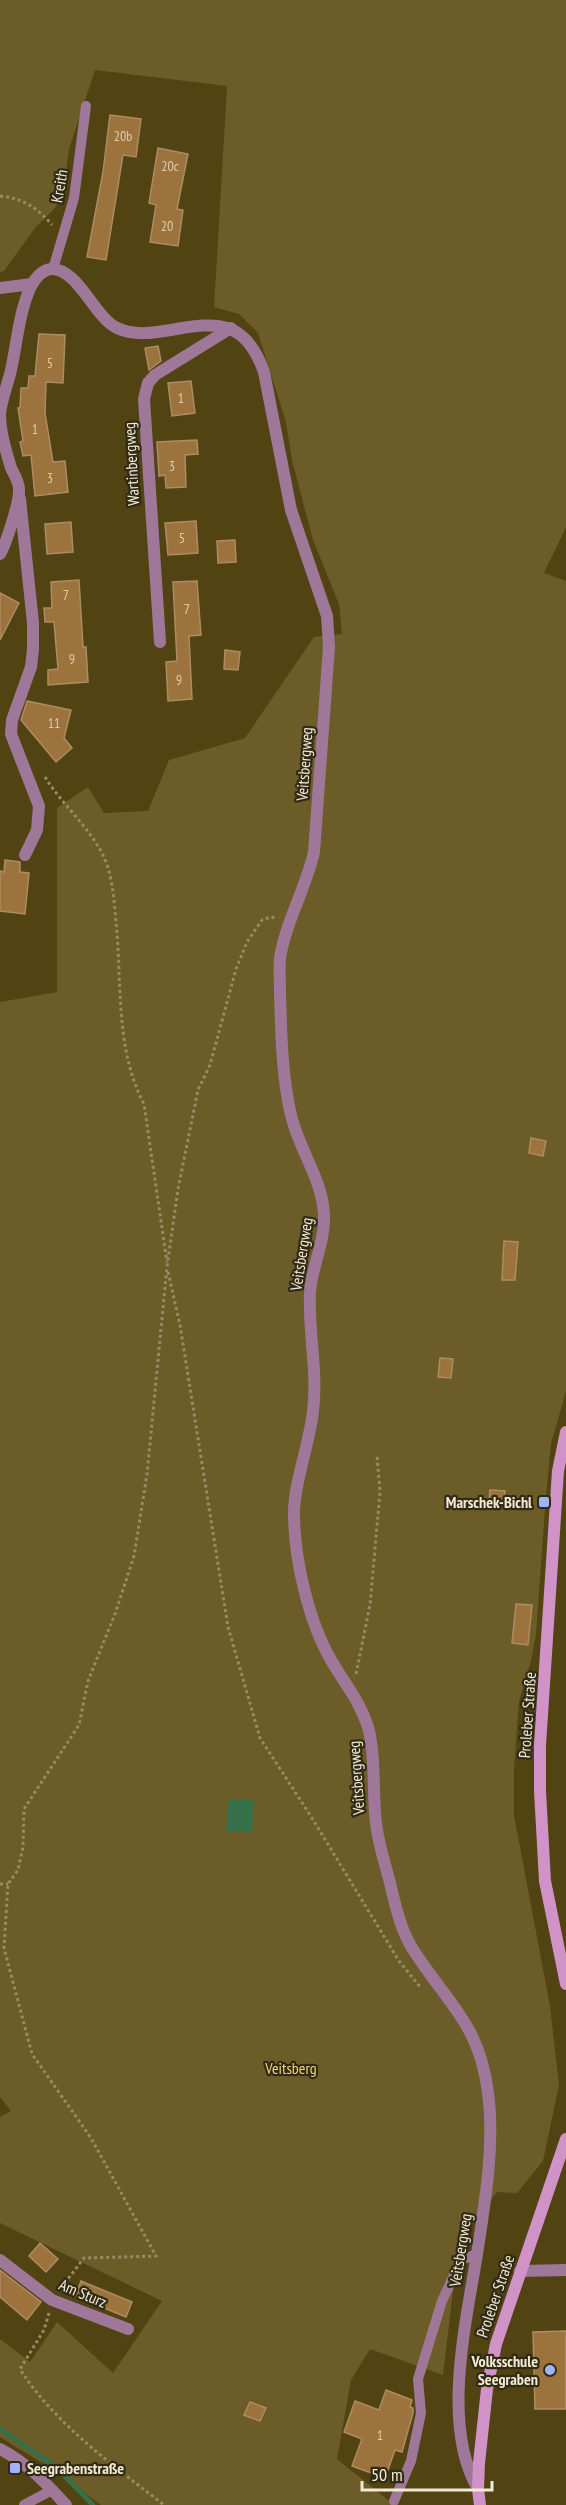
<svg xmlns="http://www.w3.org/2000/svg" width="566" height="2505" font-family="'PT Sans Narrow',sans-serif">
	<rect width="100%" height="100%" fill="#514312"/>
	<!-- green -->
	<path fill="#6c5c28" d="M0,0H566V527L544,573L566,581V1391L551,1444L546,1496H543V1508L545,1509L536,1634L531,1661L519,1701L514,1769V1815L550,2006L559,2085L543,2161L517,2193L497,2192L459,2242L443,2375L370,2349L351,2380L337,2459L394,2505H101L54,2470L0,2437V2339L30,2362L57,2322L113,2373L162,2301L0,2223V2117L11,2111L0,2097V1002L57,992V808L88,787L104,813L148,811L169,760L245,738L314,637L342,634L339,604L313,540L292,460L286,422L258,333L239,314L214,307L227,86L95,70L69,149L64,187L56,207L35,228L4,271L0,272Z"/>
	<!-- water -->
	<path fill="#357048" d="M228,1799L254,1800L252,1832L226,1831Z"/>
	<g fill="none" stroke-linecap="round" stroke-linejoin="round">
		<!-- stream -->
		<path stroke="#357048" stroke-width="5" d="M0,2429L56,2467L93,2505"/>
	</g>
	<!-- building -->
	<g fill="#9c733c" stroke="#ad8c64" stroke-width="1.5">
		<path d="M110,115L141,119L136,157L123,155L106,260L87,257L103,172Z"/>
		<path d="M158,148L188,154L177,209L183,210L178,246L150,242L156,205L149,203Z"/>
		<path d="M39,334L65,335L63,383L46,382L45,413L53,462L65,461L68,492L35,496L31,455L23,456L20,442L23,441L18,408H20L21,388H28L29,376H35Z"/>
		<path d="M158,346L161,361L149,370L145,348Z"/>
		<path d="M191,381L195,413L172,416L168,383Z"/>
		<path d="M197,440L198,454L185,455L186,487L166,488L165,475L159,476L157,442Z"/>
		<path d="M196,521L198,553L168,555L165,523Z"/>
		<path d="M71,522L73,552L47,554L45,524Z"/>
		<path d="M235,540L236,562L218,563L217,541Z"/>
		<path d="M79,580L83,647H86L88,682L48,685V670L58,669L54,622H45L44,608H52L51,582Z"/>
		<path d="M197,581L201,635L189,636L192,699L168,701L166,662L177,661L173,582Z"/>
		<path d="M0,593L19,603L0,640Z"/>
		<path d="M225,650L240,652L238,670L224,669Z"/>
		<path d="M27,701L71,710L64,738L72,748L56,762L21,720Z"/>
		<path d="M5,860L20,862V872L29,873L25,914L0,911V871L4,872Z"/>
		<path d="M531,1138L546,1141L543,1156L529,1153Z"/>
		<path d="M504,1241L518,1242L515,1280H502Z"/>
		<path d="M440,1358L453,1359L451,1378L438,1377Z"/>
		<path d="M490,1490L505,1491L503,1505L489,1503Z"/>
		<path d="M516,1604L532,1605L528,1645L512,1643Z"/>
		<path d="M40,2243L58,2259L46,2272L29,2256Z"/>
		<path d="M0,2270L41,2302L27,2320L0,2297Z"/>
		<path d="M81,2281L132,2302L126,2317L75,2296Z"/>
		<path d="M566,2331V2409H535L533,2332Z"/>
		<path d="M386,2390L412,2400L410,2407L413,2408V2413L402,2452L395,2450L385,2478L352,2466L362,2439L344,2432L355,2401L379,2410Z"/>
		<path d="M250,2402L266,2408L260,2421L244,2415Z"/>
	</g>
	<g fill="none" stroke-linecap="round" stroke-linejoin="round">
		<!-- path -->
		<g stroke="#978b65" stroke-width="3" stroke-dasharray="3 3" stroke-linecap="butt">
			<path d="M0,196C22,198 38,208 52,225"/>
			<path d="M45,777C62,805 94,831 106,862C113,881 114,901 116,921C122,982 115,1049 144,1104L167,1262"/>
			<path d="M168,1272L180,1325L228,1627L260,1738L312,1818L399,1961L421,1988"/>
			<path d="M356,1674L370,1605L380,1492L377,1456"/>
			<path d="M0,1884H8"/>
			<path d="M61,2288L84,2258L156,2256L91,2138L32,2054L4,1948L8,1884L18,1870L23,1847L24,1809L79,1725L88,1681L115,1614L134,1556L147,1474L167,1267L178,1189L198,1090L210,1065L236,969L247,942L262,920L271,917L276,918"/>
			<path d="M49,2313L44,2330L20,2369C53,2422 115,2467 164,2505"/>
		</g>
		<!-- service -->
		<g stroke="#9f7798" stroke-width="10">
			<path d="M53,269L74,198L86,106"/>
			<path d="M394,2501L411,2461L421,2413L418,2379L442,2301L461,2260L477,2254"/>
			<path d="M24,2505L52,2490"/>
		</g>
		<!-- minor -->
		<g stroke="#9f7798" stroke-width="12">
			<path d="M0,288L32,284"/>
			<path d="M20,499L33,623V649L31,667L12,720L11,734L39,806L37,830L25,855"/>
			<path d="M0,554C6,544 20,501 19,489C19,482 14,474 11,468C6,451 0,432 0,414C1,400 8,384 11,370C17,343 19,312 31,286C35,279 42,270 51,269C78,268 94,317 117,328C134,336 153,333 171,330C219,321 246,321 264,372L291,510L327,616L329,647L314,852C306,888 286,921 280,958C279,969 280,981 280,992C281,1032 282,1081 292,1119C301,1153 323,1181 324,1216C325,1242 312,1266 310,1292C308,1332 318,1371 313,1411C310,1442 294,1483 294,1512C294,1558 308,1620 331,1660C344,1683 360,1701 368,1727C375,1753 373,1785 375,1812C376,1834 383,1857 389,1879C395,1903 400,1930 414,1951C448,2004 480,2025 488,2093C495,2145 485,2202 477,2254C466,2323 441,2426 478,2489"/>
			<path d="M160,642L144,399L148,383L155,375L231,328"/>
			<path d="M0,2260L52,2300L128,2329"/>
			<path d="M520,2271L566,2270"/>
			<path d="M0,2449C27,2463 45,2482 66,2505"/>
		</g>
		<!-- secondary -->
		<g stroke="#d193c7" stroke-width="12">
			<path d="M566,1432L558,1471L540,1745V1791L545,1881L566,1984"/>
			<path d="M480,2505L478,2489L479,2463L487,2389L496,2344L566,2139"/>
		</g>
	</g>
	<!-- markers -->
	<g fill="#a0b3fd" stroke="#312a17" stroke-width="2">
		<rect x="538" y="1496" width="12" height="12" rx="3"/>
		<circle cx="550" cy="2370" r="6"/>
		<rect x="9" y="2462" width="12" height="12" rx="3"/>
	</g>
	<g text-anchor="middle" dominant-baseline="central" stroke-width="4.5" stroke-linejoin="round" paint-order="stroke">
		<!-- number labels -->
		<g font-size="14" fill="#dcccac">
			<text x="123" y="136">20b</text>
			<text x="170" y="166">20c</text>
			<text x="167" y="226">20</text>
			<text x="50" y="363">5</text>
			<text x="181" y="398">1</text>
			<text x="35" y="429">1</text>
			<text x="172" y="466">3</text>
			<text x="50" y="478">3</text>
			<text x="182" y="538">5</text>
			<text x="66" y="595">7</text>
			<text x="187" y="609">7</text>
			<text x="72" y="659">9</text>
			<text x="179" y="680">9</text>
			<text x="54" y="723">11</text>
			<text x="380" y="2435">1</text>
		</g>
		<!-- street labels -->
		<g font-size="16" fill="#f2ead1" stroke="#312a17">
			<text transform="translate(59 186) rotate(-80)">Kreith</text>
			<text transform="translate(131 464) rotate(-93)">Wartinbergweg</text>
			<text transform="translate(304 764) rotate(-86)">Veitsbergweg</text>
			<text transform="translate(301 1254) rotate(-81)">Veitsbergweg</text>
			<text transform="translate(527 1715) rotate(-86)">Proleber Straße</text>
			<text transform="translate(356 1778) rotate(-94)">Veitsbergweg</text>
			<text transform="translate(460 2250) rotate(-81)">Veitsbergweg</text>
			<text transform="translate(83 2293) rotate(23)">Am Sturz</text>
			<text transform="translate(495 2296) rotate(-71)">Proleber Straße</text>
		</g>
		<!-- poi labels -->
		<g font-size="16" font-weight="bold" fill="#f2ead1" stroke="#312a17" text-anchor="end">
			<text x="532" y="1502">Marschek-Bichl</text>
			<text x="538" y="2361">Volksschule<tspan x="538" dy="18">Seegraben</tspan></text>
			<text x="27" y="2468" text-anchor="start">Seegrabenstraße</text>
		</g>
		<!-- park labels -->
		<g font-size="16" fill="#f2d577" stroke="#312a17">
			<text x="291" y="2068">Veitsberg</text>
		</g>
	</g>
	<!-- scale -->
	<path d="M362 2481v9h130v-9" fill="none" stroke="#f2ead1" stroke-width="3"/>
	<text x="371" y="2481" font-size="18" fill="#f2ead1" stroke="#312a17" stroke-width="4.5" paint-order="stroke">50 m</text>
</svg>
